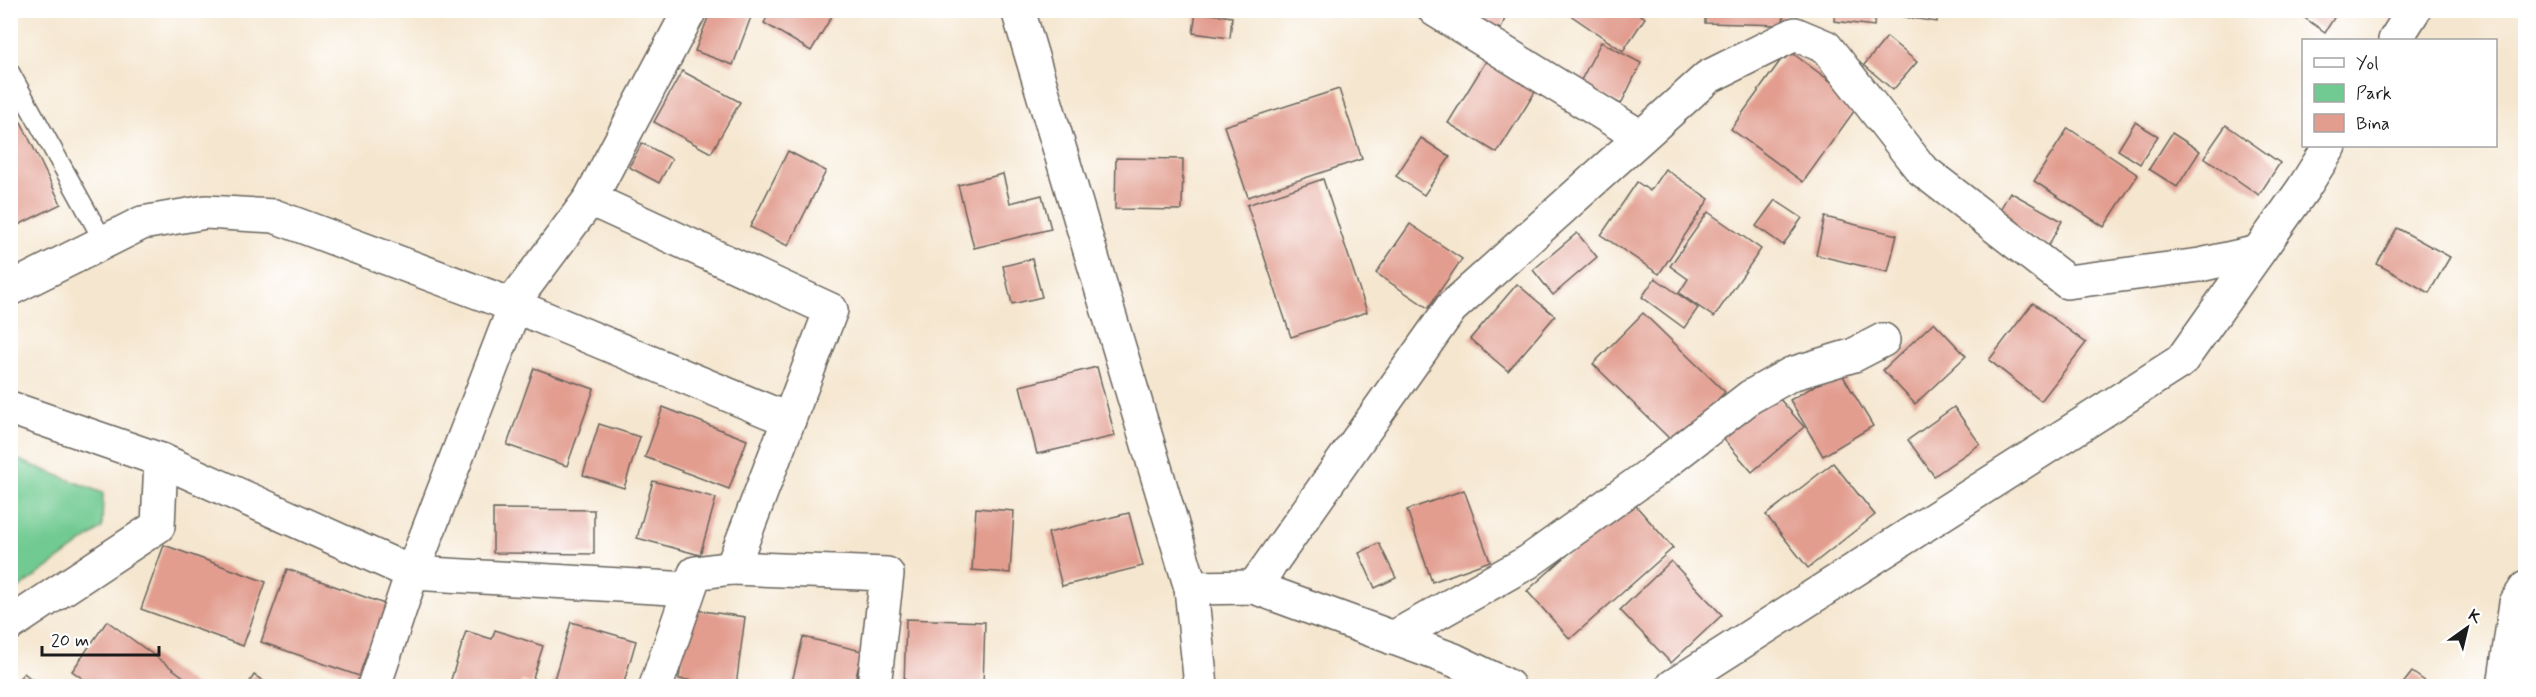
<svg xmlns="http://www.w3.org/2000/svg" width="2536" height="697" font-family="Mynerve,sans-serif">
	<rect width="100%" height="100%" fill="#fff"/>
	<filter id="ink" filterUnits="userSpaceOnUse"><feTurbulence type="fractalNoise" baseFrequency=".0167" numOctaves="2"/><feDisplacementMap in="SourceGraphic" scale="12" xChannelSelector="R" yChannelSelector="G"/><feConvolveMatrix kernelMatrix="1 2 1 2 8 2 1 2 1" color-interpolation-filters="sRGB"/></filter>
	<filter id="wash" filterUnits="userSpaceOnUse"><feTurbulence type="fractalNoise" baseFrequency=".008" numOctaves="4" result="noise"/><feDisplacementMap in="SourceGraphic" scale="24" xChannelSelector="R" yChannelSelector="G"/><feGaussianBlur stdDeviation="1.35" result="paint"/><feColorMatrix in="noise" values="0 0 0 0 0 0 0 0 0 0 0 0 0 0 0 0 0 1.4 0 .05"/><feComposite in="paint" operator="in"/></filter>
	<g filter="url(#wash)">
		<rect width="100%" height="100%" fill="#f5e6cf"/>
		<!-- green -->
		<path fill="#71ca91" stroke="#467356" stroke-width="1.5" d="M11,457L103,493L102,528L11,594Z"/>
		<g id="blocks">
			<!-- building -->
			<g fill="#e29d8f">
				<path d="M711,10H734L751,17L733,65L695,51Z"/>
				<path d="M771,10H823L832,16L811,51L764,23Z"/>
				<path d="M1477,10H1508L1501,29L1474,20Z"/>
				<path d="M1563,10H1634L1645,18L1623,51Z"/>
				<path d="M1705,10H1784L1783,25L1705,23Z"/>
				<path d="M1835,10H1876L1874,26L1834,21Z"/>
				<path d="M1892,10H1938L1937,22L1891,15Z"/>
				<path d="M2293,10H2339L2325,32Z"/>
				<path d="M1196,12L1232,17L1230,38L1193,33Z"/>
				<path d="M1887,37L1917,62L1893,90L1864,65Z"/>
				<path d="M1601,42L1641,63L1621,104L1579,84Z"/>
				<path d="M1788,50L1860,103L1803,182L1731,129Z"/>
				<path d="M1488,58L1537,89L1497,153L1448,123Z"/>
				<path d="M682,71L740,102L711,153L654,122Z"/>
				<path d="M1339,89L1362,159L1248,197L1224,126Z"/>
				<path d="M21,122L61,204L10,229V128Z"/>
				<path d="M2135,122L2158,136L2140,164L2118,150Z"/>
				<path d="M2226,125L2280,163L2259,195L2204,157Z"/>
				<path d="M2068,128L2138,175L2104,227L2034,181Z"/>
				<path d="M2172,133L2200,151L2177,187L2149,169Z"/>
				<path d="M1421,138L1450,157L1424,195L1396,176Z"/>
				<path d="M642,143L672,159L659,183L629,167Z"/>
				<path d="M788,151L826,171L788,246L750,227Z"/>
				<path d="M1116,158L1183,159L1182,210L1115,209Z"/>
				<path d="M1665,169L1709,199L1659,274L1601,235L1637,182L1650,191Z"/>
				<path d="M1003,174L1010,203L1042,195L1051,229L974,248L958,185Z"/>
				<path d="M1323,179L1367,312L1291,337L1247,205Z"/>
				<path d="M2010,192L2062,221L2048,246L1996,217Z"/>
				<path d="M1775,200L1802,218L1783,245L1756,226Z"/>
				<path d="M1708,212L1761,249L1714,317L1679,293L1688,279L1670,266Z"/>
				<path d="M1825,217L1897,235L1888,272L1816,255Z"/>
				<path d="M1410,224L1462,259L1428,308L1376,273Z"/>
				<path d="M2397,228L2450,257L2429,293L2377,264Z"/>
				<path d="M1577,233L1597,257L1553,295L1533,270Z"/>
				<path d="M1032,259L1042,297L1012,304L1003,266Z"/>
				<path d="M1655,278L1698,308L1684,328L1642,297Z"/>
				<path d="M1517,284L1555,316L1508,371L1470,339Z"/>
				<path d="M2033,303L2086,343L2041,401L1989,360Z"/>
				<path d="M1643,313L1725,392L1675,444L1593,364Z"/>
				<path d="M1934,322L1966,356L1915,404L1883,370Z"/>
				<path d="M1097,367L1115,436L1037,454L1020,386Z"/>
				<path d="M534,368L594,389L567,466L507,445Z"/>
				<path d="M1840,371L1873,426L1823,456L1790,400Z"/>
				<path d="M1772,390L1804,427L1752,472L1721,436Z"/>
				<path d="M663,407L747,440L729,489L645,457Z"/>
				<path d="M1954,407L1980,444L1934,476L1908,440Z"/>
				<path d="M599,424L640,437L624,488L583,475Z"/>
				<path d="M1833,463L1875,515L1808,568L1766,515Z"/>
				<path d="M653,481L716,498L700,555L637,538Z"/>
				<path d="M1464,490L1490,561L1432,582L1407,510Z"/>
				<path d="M1630,499L1673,548L1570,639L1527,591Z"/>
				<path d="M976,508L1014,511L1010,573L972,570Z"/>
				<path d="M493,509L594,510V554L493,553Z"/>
				<path d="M1129,513L1143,566L1062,586L1048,533Z"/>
				<path d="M1379,543L1396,578L1375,588L1359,553Z"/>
				<path d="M164,545L266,582L243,646L141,609Z"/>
				<path d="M1671,561L1722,615L1671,663L1620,610Z"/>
				<path d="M287,569L390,606L365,678L261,642Z"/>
				<path d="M688,609L745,617L736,686L679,679Z"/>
				<path d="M906,619L985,622L983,686H904Z"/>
				<path d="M107,621L196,686H93L72,671Z"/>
				<path d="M571,622L636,641L623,686H552Z"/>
				<path d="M495,630L543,646L531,684L522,681L520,686H449L466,631L492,639Z"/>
				<path d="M803,637L862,651L854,686H791Z"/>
				<path d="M2412,672L2432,686H2401Z"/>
				<path d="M24,673L40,686H12Z"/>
				<path d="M254,675L271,686H247Z"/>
			</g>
		</g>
	</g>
	<g filter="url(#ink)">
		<use href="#blocks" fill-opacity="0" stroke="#68635b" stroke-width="1.5"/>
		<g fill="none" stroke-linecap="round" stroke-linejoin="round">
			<defs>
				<path id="service" d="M10,72L104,242"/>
				<g id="minor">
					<path d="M1018,10L1191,588L1201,686"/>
					<path d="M1435,10L1641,137"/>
					<path d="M2395,40L2414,10"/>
					<path d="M590,199L831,310L732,568L695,573L656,686"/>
					<path d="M10,289L142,223L206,212L274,216L515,306L789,420"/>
					<path d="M10,408L161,460L412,573L689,589"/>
					<path d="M732,568L887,574L874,686"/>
					<path d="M1254,587L1451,308L1708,77L1795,34L1826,47L1921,169L2067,282L2200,265L2258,252"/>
					<path d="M1191,588L1254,587L1454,660L1508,686"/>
					<path d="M10,624L158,526L161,460"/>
					<path d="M1393,638L1528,562L1652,473L1750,397L1791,374L1854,355L1883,340"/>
					<path d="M374,686L412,573L520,293L590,199L690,10"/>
					<path d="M1673,686L2181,361L2303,189L2330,146"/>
					<path d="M2504,686L2516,603L2526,588"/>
				</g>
			</defs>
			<!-- service casing -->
			<use href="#service" stroke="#68635b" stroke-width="21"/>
			<!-- minor casing -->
			<use href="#minor" stroke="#68635b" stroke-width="36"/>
			<!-- service -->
			<use href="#service" stroke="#fff" stroke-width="18"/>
			<!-- minor -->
			<use href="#minor" stroke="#fff" stroke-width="33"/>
		</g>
	</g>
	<!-- margin -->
	<rect width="2536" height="697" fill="none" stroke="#fff" stroke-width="36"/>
	<!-- legend -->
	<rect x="2302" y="39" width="195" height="108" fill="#ffffff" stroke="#a4a4a4" stroke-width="1.5"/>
	<rect x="2314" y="58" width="30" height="9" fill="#ffffff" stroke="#a4a4a4" stroke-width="1.5"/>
	<text x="2356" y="69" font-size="18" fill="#1c1c1c">Yol</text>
	<rect x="2314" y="84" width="30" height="18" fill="#71ca91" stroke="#a4a4a4" stroke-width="1.5"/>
	<text x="2356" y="99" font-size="18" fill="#1c1c1c">Park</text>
	<rect x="2314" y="114" width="30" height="18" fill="#e29d8f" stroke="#a4a4a4" stroke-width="1.5"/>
	<text x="2356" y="129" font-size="18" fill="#1c1c1c">Bina</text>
	<!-- north arrow -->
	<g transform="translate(2467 628) rotate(34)" stroke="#ffffff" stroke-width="4.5" paint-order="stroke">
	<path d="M0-4.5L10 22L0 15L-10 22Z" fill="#1c1c1c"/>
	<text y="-9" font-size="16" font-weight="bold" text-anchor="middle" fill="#1c1c1c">K</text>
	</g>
	<!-- scale -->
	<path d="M42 646v9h117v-9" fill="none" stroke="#1c1c1c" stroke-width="3"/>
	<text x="51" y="646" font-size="18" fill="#1c1c1c" stroke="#ffffff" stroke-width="4.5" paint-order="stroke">20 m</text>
</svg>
